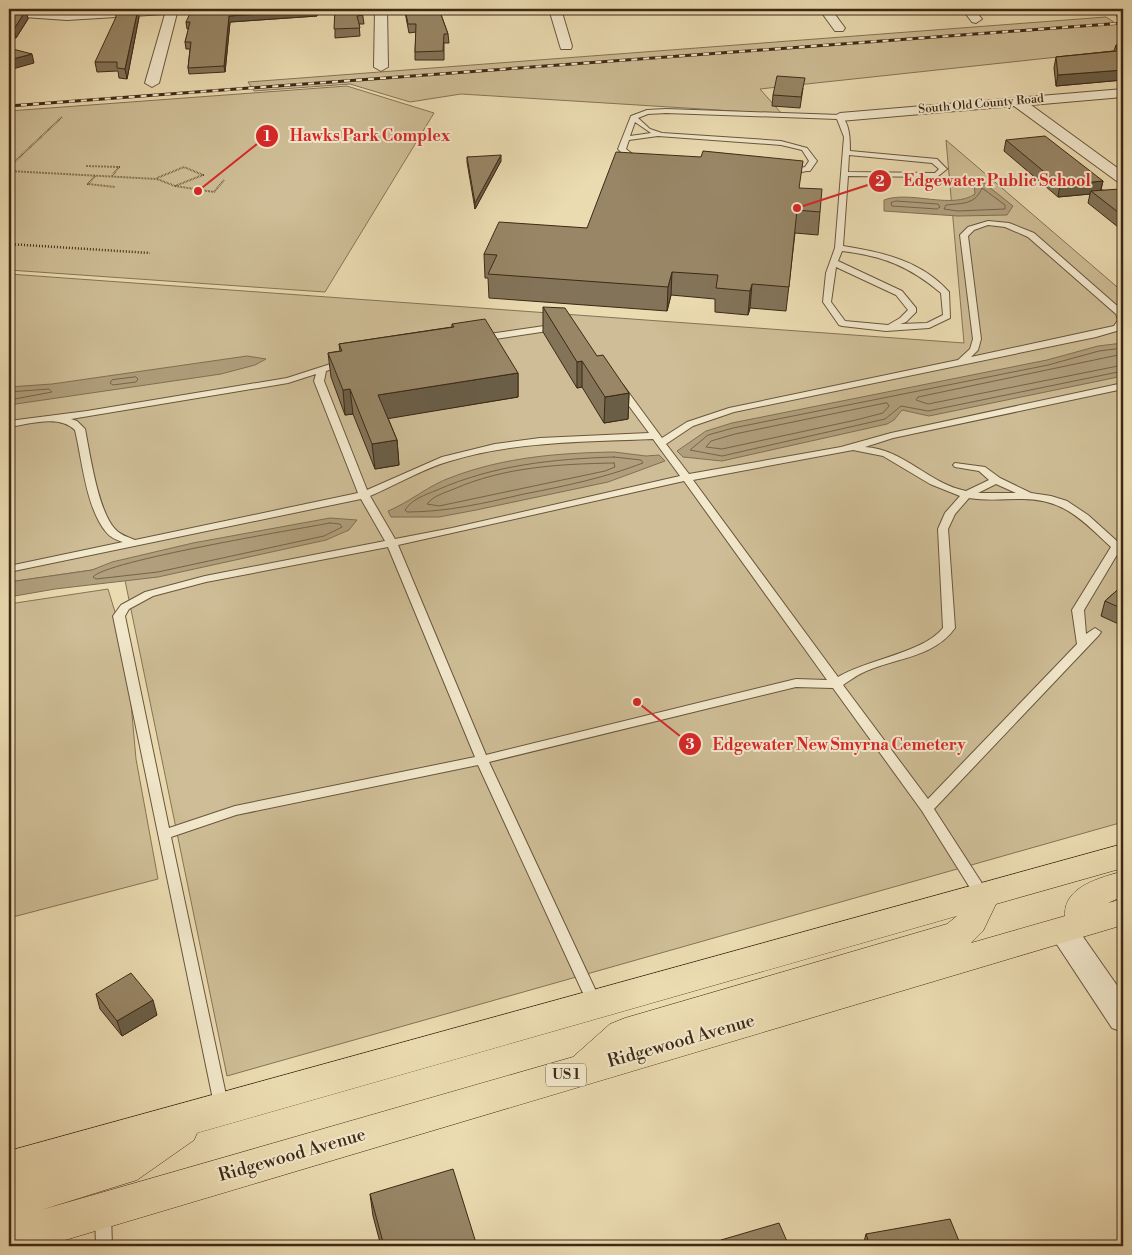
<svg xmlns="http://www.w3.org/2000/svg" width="1132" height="1255" font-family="'Libre Bodoni',serif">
	<rect width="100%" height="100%" fill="#ebdbb1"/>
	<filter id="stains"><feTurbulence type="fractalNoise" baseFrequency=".004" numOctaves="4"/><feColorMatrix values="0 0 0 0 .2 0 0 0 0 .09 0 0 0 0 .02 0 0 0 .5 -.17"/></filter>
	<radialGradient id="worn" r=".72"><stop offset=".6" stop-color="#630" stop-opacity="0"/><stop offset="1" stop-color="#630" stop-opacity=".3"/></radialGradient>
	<!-- green -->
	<g fill="#cebd96" stroke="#867356">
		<path d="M1106,17L1123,28V50L760,89L782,114L461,94L410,102L350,84L254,91L248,82Z"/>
		<path d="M347,86L434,113L325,292L9,270V111Z"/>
		<path d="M946,140L1123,292V822L227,1076L121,561L92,570L9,582V274L964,343Z"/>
		<path d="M108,589L126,648L136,759L158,879L9,918V604Z"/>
	</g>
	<!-- water -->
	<g fill="#b09e7c" stroke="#826f53">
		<path d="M979,179L1013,206L1007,215L958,216L884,211V200C910,190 952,210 975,194L974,182Z"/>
		<path d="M1123,343V376L929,416L902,410L894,420L887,424L722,461L683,457L677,451L706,431L732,423L1047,360L1098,346Z"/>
		<path d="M247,356L266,359L255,365L221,374L9,405V387L52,384Z"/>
		<path d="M614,452L646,456L659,455L665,461L608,482L476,510L439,517H391L388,511C410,502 429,485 452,477C505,457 559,453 614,452Z"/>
		<path d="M330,518L357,520L349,530L326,540L158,577L55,589L9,597V582L92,570L112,562L193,543Z"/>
	</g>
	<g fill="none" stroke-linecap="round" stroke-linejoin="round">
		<!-- shore -->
		<g stroke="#776448" stroke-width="1">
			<path d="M982,188L1005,205V209L958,211L944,209L946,205C963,203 975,205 982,188Z"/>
			<path d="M896,201L938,204L940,207L937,209L892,206L891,203Z"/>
			<path d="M1123,348L1099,351L1048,365L733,428L708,435L690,450L722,456L885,419L901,406L928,411L1123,371"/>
			<path d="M1123,354L918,397L916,400L928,404L1123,365"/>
			<path d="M136,377L138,379L136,382L113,385L110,383L112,380Z"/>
			<path d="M9,392L49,389L52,392L9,400"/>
			<path d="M887,403L889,406L883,413L856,420L722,449L706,447L711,441L735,434Z"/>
			<path d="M614,457L641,460L643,463C604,478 565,486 524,494C485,503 447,512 407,512L405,510C412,499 425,495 437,490C494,465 553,459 614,457Z"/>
			<path d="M614,463L615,467L605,471L439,506L427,504C433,496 444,493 454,489C504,467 559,464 614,463Z"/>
			<path d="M330,523L340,524L342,527L324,536L158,572L96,579L93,577C105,561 298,529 330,523Z"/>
		</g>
		<defs>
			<g id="lane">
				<path d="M666,109L840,115C850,122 850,140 850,151L937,159L947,169L937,177L848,176L843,246C882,252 922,261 949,292L950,318L929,328L886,331L842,326L839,325L823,302L826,273L835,248L844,137L837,119L666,113L648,114L638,118L650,129L662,133L781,141L807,148L817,161L810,171H807L785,175L649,166L629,160L618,149L631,116L647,110ZM635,122L651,133L630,136ZM658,136L781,145L802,150L809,161L805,167L785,171L650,162L635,156L626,149L629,140ZM849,155L932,163L939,169L935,173L848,172ZM842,251C883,256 909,266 941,293L943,315L927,323L900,324L906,322L916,312V308L902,291L838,261ZM836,267L896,295L908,310L900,318L888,325L845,321L831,302Z"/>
				<path d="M988,221L1009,223L1034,233L1123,311V325L1120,330L1096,337L734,412L693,426L666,444L689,474L841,447L891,433L1123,383V389L893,438L865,447C904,449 929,484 966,491L989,480L979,471L955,467L953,465L955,463L985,467L1000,478L1031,493L1051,496L1067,501L1088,515L1118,542L1123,541V547L1121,548L1084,610L1086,634L1095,628L1101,632L1099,635L934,809L987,891L989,895L987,899L982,900L977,899L922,811L833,688L796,687L489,762L602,1004L600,1008L595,1010L590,1008L588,1004L478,765L236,815L171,837L229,1109L226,1114L221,1116L216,1114L113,616L121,605L145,592L205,576L385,541L361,499L9,572V566L123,542C116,540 110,537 106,532C86,508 82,459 75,430C59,414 29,424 9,427V421L87,411L287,378L343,360L346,361V365L326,371L324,381L367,490L442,457L495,444L540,438L649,433L615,387L620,384L623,385L662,438L687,422L729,408L958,360L970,349L973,339L960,235L968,227ZM988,225L1005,227L1028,237L1116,314L1118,320L1114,326L971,357L978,350L981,339L968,236L974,230ZM316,374L314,381L358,493L135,540C128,537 120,535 115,529C98,511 90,454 85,429L77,421L71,419L288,383ZM653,439L680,476L452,528L395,539L370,496C396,485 422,469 450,461C515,441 585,442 653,439ZM853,450L883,456L930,484L960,496L945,513L938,529L943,628C923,653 868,659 838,677L693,480ZM684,481L827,680L796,679L486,755L398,545ZM996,484L1016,493H978ZM969,498C987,501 1005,499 1023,499C1064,499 1083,521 1111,547L1072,610L1077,644L928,799L843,685C849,681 854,677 860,674C891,658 933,659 955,628L948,529L955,514ZM388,547L475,757L235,806L169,828L125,616L129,609L153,596L206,582Z"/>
				<path d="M558,324L562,327L561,329L482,341L478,338L482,335Z"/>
				<path d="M103,1207L109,1210L111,1215L112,1246H96L95,1215L97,1210Z"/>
			</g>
			<g id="street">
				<path d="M9,9L67,12L128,9H193L191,12L177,13L159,83L152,87L145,83L165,14L67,20L9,16Z"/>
				<path d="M375,9H387L388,67L381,71L374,67Z"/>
				<path d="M549,9H561L572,46L571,49H561L560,46Z"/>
				<path d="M819,9H831L845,28L843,31H835Z"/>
				<path d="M962,9H974L982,19L976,23L972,22Z"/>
				<path d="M1117,9H1123V20L1117,16Z"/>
				<path d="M1123,89V97L1031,105L1123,172V184L1118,182L1014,106L840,121L833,117L840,113Z"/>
				<path d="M1062,918L1072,921L1123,994V1032L1112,1028L1052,937L1047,929L1052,921Z"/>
			</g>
			<path id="primary" d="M1123,844V868L996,904L983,931L971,943L1065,916C1063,886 1101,878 1123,871V896L1108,903L1123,899V925L45,1246H9V1151ZM957,916L947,924L625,1018L610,1024L573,1057L41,1210L137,1180L194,1140L197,1133Z"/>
		</defs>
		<!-- lane casing -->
		<use href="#lane" stroke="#69563c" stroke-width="2"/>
		<!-- street casing -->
		<use href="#street" stroke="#69563c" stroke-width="2"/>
		<!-- primary casing -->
		<use href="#primary" stroke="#3e2915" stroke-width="1"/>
		<!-- path-far1 -->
		<g stroke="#3e2915" stroke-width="2" stroke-dasharray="0.5 1" stroke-linecap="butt">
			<path d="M86,166L119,167L112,176"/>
			<path d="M9,167L62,117"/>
			<path d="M9,171L157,179L175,186L214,192L224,180"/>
			<path d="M95,176L88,184L115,187"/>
			<path d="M157,178L184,167L203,175L175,186"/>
		</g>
		<!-- path -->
		<path stroke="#3e2915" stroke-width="2.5" stroke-dasharray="1 2" stroke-linecap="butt" d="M9,244L150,253"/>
		<!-- lane -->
		<use href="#lane" fill="#f2e8cc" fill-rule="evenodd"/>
		<!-- street -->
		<use href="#street" fill="#f2e8cc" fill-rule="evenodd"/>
		<!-- primary -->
		<use href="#primary" fill="#ebdbb1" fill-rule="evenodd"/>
		<defs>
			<path id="rail" d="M9,106L1123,23"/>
		</defs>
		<!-- rail casing -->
		<use href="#rail" stroke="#3e2915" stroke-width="3"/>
		<!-- rail -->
		<use href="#rail" stroke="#f2e8cc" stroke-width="2" stroke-dasharray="6" stroke-linecap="butt"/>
	</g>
	<!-- wall -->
	<g fill="#837358" stroke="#3e2915">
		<path d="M9,9L26,10L28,19L16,38H9Z"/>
		<path d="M335,9H374L373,10H362L364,24H359L360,36L335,38Z"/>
		<path d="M388,9H439L448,34L449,43H444V60H415V52L416,32L409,33L405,12L389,11Z"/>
		<path d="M317,10V16L230,22L225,72L189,74L188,68L190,49H186L185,42L189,29H187L186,22Z"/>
		<path d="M139,17L127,79L119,78L118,71L97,72L95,62Z"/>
		<path d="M1116,45H1123V80L1056,86L1054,68L1056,57L1114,51Z"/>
		<path d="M803,88L800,108L772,106L773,95Z"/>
		<path d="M1006,140L1103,181L1101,190L1123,192V231L1088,203L1090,194L1058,197L1004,151Z"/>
		<path d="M467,157L501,161L475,209L467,162Z"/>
		<path d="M800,188L820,212L818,235L795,233L786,311L750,308L748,315L715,312V299L671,295L667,311L489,298L488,278H485L484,254L587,228Z"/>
		<path d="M543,307L597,356L629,393L628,419L604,423L582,387L577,388L543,332Z"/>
		<path d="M452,324L518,373V397L388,418L397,440L399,465L375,469L353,414L345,415L331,377L328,353L340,351L339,344L452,327Z"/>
		<path d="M1123,585V626L1101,616L1105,601Z"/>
		<path d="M96,994L157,1015L122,1036L100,1009Z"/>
		<path d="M370,1194L477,1246H381L373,1216Z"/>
		<path d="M866,1234L961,1246H863Z"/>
		<path d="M721,1240L789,1246H721Z"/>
	</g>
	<!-- shaded-wall -->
	<g fill="#6a5e47" stroke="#3e2915">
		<path d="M138,9L139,17L127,79L125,69Z"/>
		<path d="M26,10L28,19L16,38L14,29Z"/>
		<path d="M317,10V16L230,22L225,72L224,66L229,16Z"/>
		<path d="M32,54L34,63L9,70V60Z"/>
		<path d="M1123,70V80L1056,86L1058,75Z"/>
		<path d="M501,155V161L475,209V203Z"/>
		<path d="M1103,181L1100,192L1091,191L1090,194L1058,197L1060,185Z"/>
		<path d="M672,272L671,295L667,311L668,287Z"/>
		<path d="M752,284L750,308L748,315L750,291Z"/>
		<path d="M582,361V387L577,388V362Z"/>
		<path d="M518,373V397L380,420L378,395Z"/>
		<path d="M350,389L353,414L345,415L343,390Z"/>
		<path d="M629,393L628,419L604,423L605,397Z"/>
		<path d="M397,440L399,465L375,469L372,444Z"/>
		<path d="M153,1000L157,1015L122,1036L117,1021Z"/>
	</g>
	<!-- building -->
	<g fill="#988666" stroke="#3e2915">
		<path d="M9,9L26,10L14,29H9Z"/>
		<path d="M138,9L125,69L117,68V62H95L116,17L115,10Z"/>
		<path d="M192,9H316L317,10L229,16L224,66L188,68L191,42H185L190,22H186Z"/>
		<path d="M335,9H362L363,15L357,16L360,28L334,29Z"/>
		<path d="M405,9H439L448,34H444L443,51L415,52L416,24H408Z"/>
		<path d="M1116,45H1123V70L1058,75L1056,57L1117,51Z"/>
		<path d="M9,48L32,54L9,60Z"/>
		<path d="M777,76L805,78L801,97L773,95Z"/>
		<path d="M1045,136L1103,181L1060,185L1006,140Z"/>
		<path d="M703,151L803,161L799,188L822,189L820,212L797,210L789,287L752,284L750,291L716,288L718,275L672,272L668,287L488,274L497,255L484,254L499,222L587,228L616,152L701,157Z"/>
		<path d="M501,155L475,203L467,157Z"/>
		<path d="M1120,189L1123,192V216L1091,191Z"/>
		<path d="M543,307L565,308L597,356L603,355L629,393L605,397L582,361L577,362Z"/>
		<path d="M485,319L518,373L378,395L397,440L372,444L350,389L343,390L328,353L342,351L339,344L454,327L452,324Z"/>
		<path d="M1123,585V609L1105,601Z"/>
		<path d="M131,973L153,1000L117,1021L96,994Z"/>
		<path d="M453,1169L477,1246H384L370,1194Z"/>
		<path d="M950,1219L961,1246H870L866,1234Z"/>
		<path d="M779,1223L789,1246H724L721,1240Z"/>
	</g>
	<g text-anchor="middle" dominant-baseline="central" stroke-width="4" stroke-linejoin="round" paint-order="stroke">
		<!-- far-street labels -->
		<g font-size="12" fill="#3e2915" stroke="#f2e8cc">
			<text transform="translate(981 104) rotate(-5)">South Old County Road</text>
		</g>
		<!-- shield labels -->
		<rect fill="#f2e8cc" stroke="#74624c" stroke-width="1" x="546" y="1063.5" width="40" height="23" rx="4"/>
		<g font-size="14" font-weight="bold" fill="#3e2915">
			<text x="566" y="1075">US 1</text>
		</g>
		<!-- near-street labels -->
		<g font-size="18" fill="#3e2915" stroke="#f2e8cc">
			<text transform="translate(681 1041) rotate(-16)">Ridgewood Avenue</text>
			<text transform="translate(292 1155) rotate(-16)">Ridgewood Avenue</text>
		</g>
	</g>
	<!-- callouts -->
	<path fill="none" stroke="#d62828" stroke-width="2" d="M198 191L267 136M797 208L880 181M637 702L690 744"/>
	<g fill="#d62828" stroke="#f2e8cc" stroke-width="2">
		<circle cx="198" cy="191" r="5"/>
		<circle cx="797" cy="208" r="5"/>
		<circle cx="637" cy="702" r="5"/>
		<circle cx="267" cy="136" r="12"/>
		<circle cx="880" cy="181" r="12"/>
		<circle cx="690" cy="744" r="12"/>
	</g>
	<g font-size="15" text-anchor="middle" font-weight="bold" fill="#fff">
		<text x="267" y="141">1</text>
		<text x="880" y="186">2</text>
		<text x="690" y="749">3</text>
	</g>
	<g font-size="16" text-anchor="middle" font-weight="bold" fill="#d62828" stroke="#f2e8cc" stroke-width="4" stroke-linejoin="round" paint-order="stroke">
		<text x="370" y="141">Hawks Park Complex</text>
		<text x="997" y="186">Edgewater Public School</text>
		<text x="839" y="750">Edgewater New Smyrna Cemetery</text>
	</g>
	<!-- margin -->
	<rect width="1132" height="1255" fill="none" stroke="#ebdbb1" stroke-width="30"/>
	<rect x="10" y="10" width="1112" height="1235" fill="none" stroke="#3e2915" stroke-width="2.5"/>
	<rect x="15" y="15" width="1102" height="1225" fill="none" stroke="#3e2915"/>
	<rect width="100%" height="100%" filter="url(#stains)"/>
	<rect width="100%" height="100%" fill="url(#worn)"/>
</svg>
